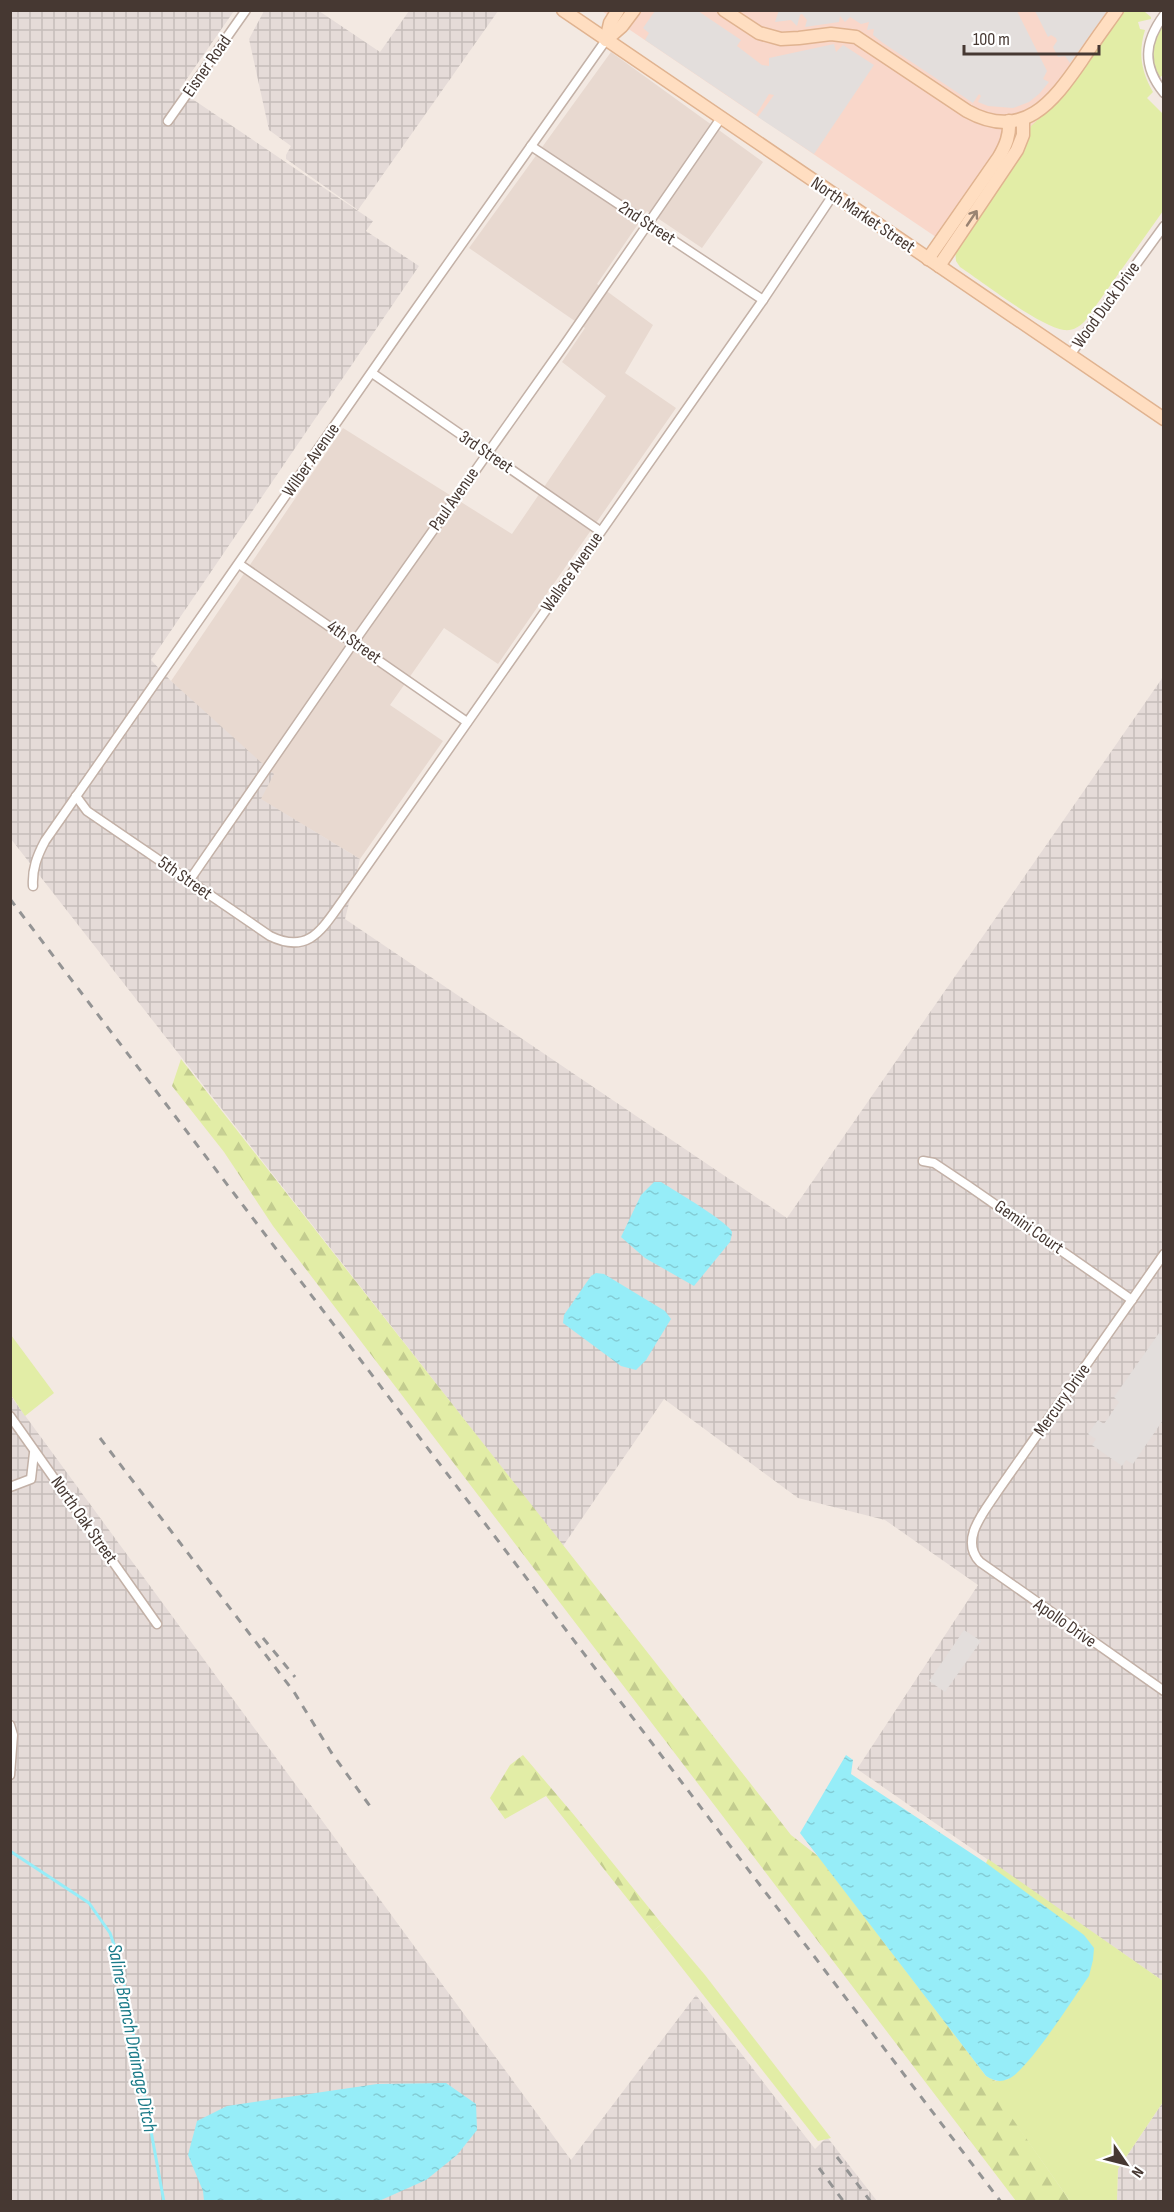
<svg xmlns="http://www.w3.org/2000/svg" width="1174" height="2212" font-family="'Sofia Sans Condensed',sans-serif">
	<defs>
		<pattern id="industrial-grid" width="8" height="8" patternUnits="userSpaceOnUse" patternTransform="scale(1.5)"><rect width="8" height="8" fill="#e5dbd8"/><path d="M0 4h8M4 0v8" fill="none" stroke="#c6bdba"/></pattern>
		<pattern id="forest-firs" width="22" height="20" patternUnits="userSpaceOnUse" patternTransform="scale(1.5)"><rect width="22" height="20" fill="#e2eda6"/><path d="M5 1l3.5 6h-7zM16 11l3.5 6h-7z" fill="#c3cc8f"/></pattern>
		<pattern id="water-ripples" width="26" height="14" patternUnits="userSpaceOnUse" patternTransform="scale(1.5)"><rect width="26" height="14" fill="#96edf8"/><path d="M2 4q2-2 4 0t4 0M15 11q2-2 4 0t4 0" fill="none" stroke="#83ccd5"/></pattern>
	</defs>
	<rect width="100%" height="100%" fill="#f3e9e2"/>
	<!-- residential -->
	<path fill="#e8d9d0" d="M611,52L763,162L702,248L647,211L597,284L653,325L625,373L676,408L498,664L444,628L390,705L443,741L360,859L260,799L171,681L343,428L512,534L606,396L562,362L585,328L469,248Z"/>
	<!-- commercial -->
	<path fill="#f9d7ca" d="M602,11H1137L964,256Z"/>
	<!-- industrial -->
	<g fill="url(#industrial-grid)">
		<path d="M10,11H234L179,90L373,221L366,231L419,266L151,660L171,681L274,774L261,799L360,859L345,919L787,1218L1163,677V1981L857,1769L978,1585L885,1520L798,1498L664,1399L563,1546L11,839Z"/>
		<path d="M264,11H319L380,52L409,11H498L358,210L286,159V155L291,146L269,130L249,39Z"/>
		<path d="M10,1395L571,2160L696,1995L815,2149L827,2137L877,2201H11Z"/>
		<path d="M1163,2102V2201L1117,2202L1118,2169Z"/>
	</g>
	<!-- green -->
	<g fill="#e2eda6">
		<path d="M1123,11H1146L1145,12L1151,17V19L1138,22L1140,29L1145,30C1138,53 1141,71 1153,92L1147,98L1163,114V211L1085,321C1079,327 1073,331 1064,330C1039,326 984,283 960,267L956,261L955,249L1025,141L1031,126L1057,102Z"/>
		<path d="M1164,22L1163,75L1159,78C1149,55 1150,41 1164,22Z"/>
		<path d="M11,1335L54,1393L25,1416L11,1395Z"/>
		<path d="M988,1859L1163,1981V2102L1118,2169L1117,2201H1070L988,2085L996,2081L1009,2079L986,1863Z"/>
		<path d="M662,1924L705,1975L831,2138L818,2141L653,1931Z"/>
	</g>
	<!-- forest -->
	<g fill="url(#forest-firs)">
		<path d="M181,1059L791,1835L819,1857L986,2076L996,2081L989,2085L1070,2201H1016L273,1226L224,1152L172,1086Z"/>
		<path d="M523,1755L574,1815L662,1924L653,1931L546,1796L505,1819L490,1798L510,1765Z"/>
	</g>
	<!-- parking -->
	<g fill="#e3dedc">
		<path d="M779,10L1017,11L1047,71L1043,79L1049,82L1039,94L1029,102L1013,108L988,106L978,102L981,96L979,94L973,103L883,43L873,35L874,29L867,30L869,22L861,24L850,17L845,22L840,16L839,22L805,27L807,20L802,14L800,15L797,26L791,20L775,22Z"/>
		<path d="M655,11H698L741,40L737,46L762,65L769,66V58L834,44L836,52L843,45L874,65L814,154L758,117L774,95L769,94L756,115L645,40L649,33L643,28Z"/>
		<path d="M1035,11H1107L1070,63L1065,56L1058,57L1053,47L1057,41L1056,38L1051,35L1048,37Z"/>
		<path d="M1159,1333L1163,1336V1420L1133,1464L1126,1460L1122,1466L1092,1445L1096,1439L1088,1434L1098,1420L1104,1424L1119,1402L1114,1397Z"/>
		<path d="M964,1630L981,1641L945,1692L929,1681Z"/>
	</g>
	<!-- water -->
	<g fill="url(#water-ripples)">
		<path d="M654,1182H661C672,1189 730,1223 732,1232C732,1234 731,1239 730,1242L694,1286L645,1258L621,1237L641,1195Z"/>
		<path d="M596,1273L604,1274L665,1311L671,1319L646,1360L636,1370L621,1366L563,1323L564,1315L591,1276Z"/>
		<path d="M846,1755L853,1760L851,1774L986,1863L1084,1935L1094,1948L1093,1960L1089,1976C1074,1997 1027,2072 1008,2079C999,2083 993,2080 986,2076L800,1833Z"/>
		<path d="M446,2083L476,2104L477,2130L457,2155L426,2180L379,2201H204L203,2191L188,2155L197,2121L227,2106L377,2084Z"/>
	</g>
	<g fill="none" stroke-linecap="round" stroke-linejoin="round">
		<!-- stream -->
		<path stroke="#96edf8" stroke-width="3" d="M10,1851L89,1903L110,1933L120,1962L164,2202"/>
		<defs>
			<g id="street">
				<path d="M1164,15C1144,42 1142,66 1164,93"/>
				<path d="M168,121L246,10"/>
				<path d="M531,146L763,300"/>
				<path d="M1070,355L1164,226"/>
				<path d="M372,373L600,531"/>
				<path d="M239,564L467,722"/>
				<path d="M76,796L87,811L270,936C309,955 322,929 343,900L763,300L833,195"/>
				<path d="M189,881L354,642L565,344L721,118"/>
				<path d="M33,886C32,869 37,856 45,841L401,330L606,40"/>
				<path d="M923,1161L934,1163L970,1187L1132,1300"/>
				<path d="M1164,1254L997,1492C984,1512 959,1540 980,1562L1164,1691"/>
				<path d="M10,1416L157,1624"/>
				<path d="M10,1487L31,1479L34,1453"/>
				<path d="M10,1725L13,1735L10,1775"/>
			</g>
			<g id="secondary">
				<path d="M563,10L1164,419"/>
				<path d="M724,10L759,33L781,39L799,38L831,34L856,37L967,111C1023,142 1053,102 1082,60C1093,43 1105,27 1117,10"/>
				<path d="M606,40L622,26L634,10"/>
				<path d="M606,40L610,23L618,10"/>
				<path d="M928,259L999,157C1006,145 1010,135 1009,121"/>
				<path d="M939,266L1017,150L1023,135V119"/>
			</g>
		</defs>
		<!-- street casing -->
		<use href="#street" stroke="#c3b1a7" stroke-width="11"/>
		<!-- secondary casing -->
		<use href="#secondary" stroke="#e0b390" stroke-width="15"/>
		<!-- street -->
		<use href="#street" stroke="#fff" stroke-width="8"/>
		<!-- secondary -->
		<use href="#secondary" stroke="#ffdec1" stroke-width="12"/>
		<!-- rail -->
		<g stroke="#949494" stroke-width="3" stroke-dasharray="8 8" stroke-linecap="butt">
			<path d="M10,899L1001,2202"/>
			<path d="M100,1438L294,1692L331,1752L372,1809"/>
			<path d="M263,1638L295,1677"/>
			<path d="M837,2157L871,2202"/>
			<path d="M819,2168L844,2202"/>
		</g>
	</g>
	<!-- one-way arrows -->
	<defs><path id="oneway-shaft" d="M-6 0H5M1.5-3L5.5 0L1.5 3" fill="none" stroke-width="1.6" stroke-linecap="round" stroke-linejoin="round" transform="scale(1.5)"/></defs>
	<use stroke="#998372" href="#oneway-shaft" transform="translate(972 218) rotate(-56)"/>
	<g text-anchor="middle" dominant-baseline="central" stroke-width="4.5" stroke-linejoin="round" paint-order="stroke">
		<!-- street labels -->
		<g font-size="18" fill="#463832" stroke="#fff">
			<text transform="translate(207 66) rotate(-55)">Eisner Road</text>
			<text transform="translate(863 215) rotate(34)">North Market Street</text>
			<text transform="translate(647 223) rotate(33)">2nd Street</text>
			<text transform="translate(1106 305) rotate(-54)">Wood Duck Drive</text>
			<text transform="translate(486 452) rotate(34)">3rd Street</text>
			<text transform="translate(311 460) rotate(-55)">Wilber Avenue</text>
			<text transform="translate(454 499) rotate(-55)">Paul Avenue</text>
			<text transform="translate(572 572) rotate(-55)">Wallace Avenue</text>
			<text transform="translate(354 642) rotate(35)">4th Street</text>
			<text transform="translate(185 878) rotate(35)">5th Street</text>
			<text transform="translate(1029 1227) rotate(35)">Gemini Court</text>
			<text transform="translate(1062 1400) rotate(-55)">Mercury Drive</text>
			<text transform="translate(84 1520) rotate(55)">North Oak Street</text>
			<text transform="translate(1065 1623) rotate(35)">Apollo Drive</text>
		</g>
		<!-- water labels -->
		<g font-size="20" font-style="italic" fill="#1c7b89" stroke="#fff">
			<text transform="translate(132 2038) rotate(79)">Saline Branch Drainage Ditch</text>
		</g>
	</g>
	<!-- border -->
	<rect width="1174" height="2212" fill="none" stroke="#463832" stroke-width="24"/>
	<!-- north arrow -->
	<g transform="translate(1126 2164) rotate(125)" stroke="#ffffff" stroke-width="4.5" paint-order="stroke">
	<path d="M0-4.5L10 22L0 15L-10 22Z" fill="#463832"/>
	<text y="-9" font-size="16" font-weight="bold" text-anchor="middle" fill="#463832">N</text>
	</g>
	<!-- scale -->
	<path d="M964 45v9h135v-9" fill="none" stroke="#463832" stroke-width="3"/>
	<text x="973" y="45" font-size="18" fill="#463832" stroke="#ffffff" stroke-width="4.5" paint-order="stroke">100 m</text>
</svg>
